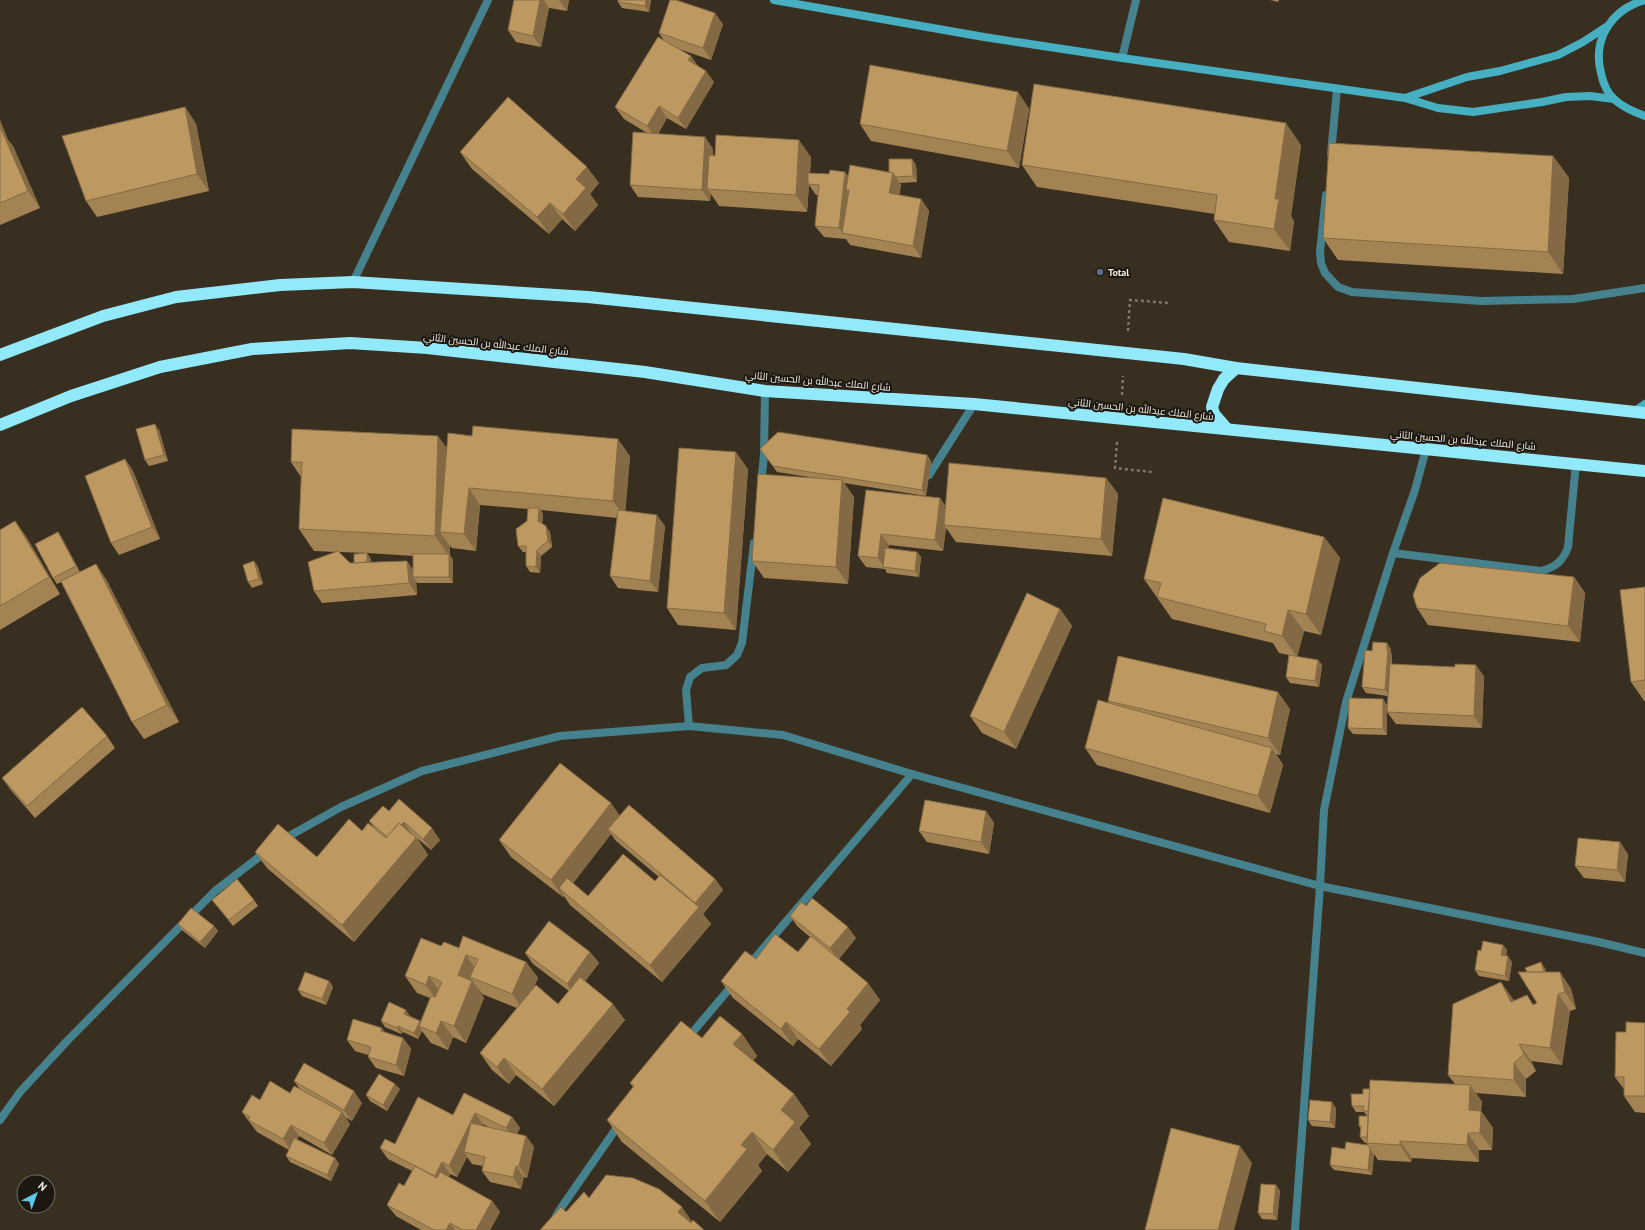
<svg xmlns="http://www.w3.org/2000/svg" width="1645" height="1230" font-family="'PT Sans',Cairo,sans-serif">
	<rect width="100%" height="100%" fill="#392f20"/>
	<g fill="none" stroke-linecap="round" stroke-linejoin="round">
		<!-- path -->
		<g stroke="#80786b" stroke-width="2.5" stroke-dasharray="3 3" stroke-linecap="butt">
			<path d="M1128,331L1130,300L1168,303"/>
			<path d="M1122,395L1123,376"/>
			<path d="M1117,442L1115,468L1152,472"/>
		</g>
		<!-- lane -->
		<g stroke="#45828d" stroke-width="8">
			<path d="M1331,154L1337,89"/>
			<path d="M1326,195L1320,252L1321,263L1325,273L1338,287L1352,292L1481,301L1573,299L1645,288"/>
			<path d="M929,475L974,404"/>
			<path d="M761,484L764,455L765,391"/>
			<path d="M1393,553L1541,571C1556,567 1563,561 1568,547L1576,463"/>
			<path d="M689,726L686,690L690,677L702,668L726,665L737,655L742,643L754,543"/>
		</g>
		<!-- street -->
		<g stroke="#45828d" stroke-width="8">
			<path d="M1122,58L1136,0"/>
			<path d="M353,282L488,0"/>
			<path d="M282,840L341,807L422,771L560,736L689,726L783,735L912,774L1320,886L1599,942L1645,953"/>
			<path d="M749,965L912,774"/>
			<path d="M687,1039L735,982"/>
			<path d="M0,1120L20,1092L68,1040L215,891L268,850"/>
			<path d="M548,1230L561,1208L620,1123"/>
			<path d="M1295,1230L1320,886L1324,810L1346,702L1393,553L1415,490L1426,449"/>
		</g>
		<!-- secondary -->
		<g stroke="#46afc2" stroke-width="8">
			<path d="M774,0L984,37L1122,58L1405,98L1438,108L1473,112L1542,102L1566,97L1590,96L1614,99"/>
			<path d="M1645,0C1612,9 1592,39 1601,73C1603,83 1608,94 1615,100C1624,108 1634,112 1645,116"/>
			<path d="M1405,98L1467,77L1500,71L1558,55L1583,42L1606,27"/>
			<path d="M1633,412L1645,404"/>
		</g>
		<!-- highway -->
		<g stroke="#92e9fa" stroke-width="12">
			<path d="M0,355L103,316L176,297L280,285L353,282L588,297L1184,359L1236,368L1645,413"/>
			<path d="M0,425L71,396L160,367L252,349L350,343L427,348L645,372L765,391L974,404L1645,471"/>
			<path d="M1227,429L1214,414L1212,407L1218,389L1224,379L1236,368"/>
		</g>
	</g>
	<!-- wall -->
	<g fill="#a38353" fill-rule="evenodd">
		<path d="M514,0H569L567,11L549,8L541,47L516,42L508,30Z"/>
		<path d="M651,0L649,12L622,8L618,2Z"/>
		<path d="M1270,0H1279L1278,2Z"/>
		<path d="M723,24L711,60L676,48L691,56L697,65L714,82L686,129L667,118L658,134L705,137L713,149V155L811,157L810,173L829,174L845,172L848,176L889,173L912,159L916,165L917,182L899,183L901,185L899,195L921,199L929,211L921,258L850,245L846,239L824,237L815,226L818,195H816L809,185L807,212L719,206L711,194L710,201L638,197L630,185L647,133L624,119L615,107L664,41L659,33Z"/>
		<path d="M1018,92L1029,109L1019,168L871,141L860,124Z"/>
		<path d="M185,107L196,124L209,191L97,217L86,201Z"/>
		<path d="M0,120L8,140L13,146L40,208L0,225Z"/>
		<path d="M1301,145L1291,216L1294,221L1290,251L1229,242L1214,220L1215,214L1037,187L1022,165Z"/>
		<path d="M460,152L599,183L590,194L598,205L575,231L562,219L549,234L472,169Z"/>
		<path d="M1553,156L1569,178L1563,274L1338,260L1323,238Z"/>
		<path d="M159,430L168,461L149,466L145,460Z"/>
		<path d="M447,448L630,456L625,511L665,526L658,592L618,588L610,576L617,518L541,510L543,514L542,524L550,532L552,547L541,556L540,573L530,572L526,566V552H523L518,546L527,521L528,509L480,505L476,551L452,548L450,546V555L453,560V583H417L416,581L417,595L322,603L314,591L337,552L314,551L299,529L301,477L291,462ZM339,552L366,553L354,563H350ZM367,553L413,556V569L371,562V559Z"/>
		<path d="M760,449L927,455L931,461L926,496L844,483L854,497L848,584L764,578L752,561L815,478L777,472Z"/>
		<path d="M125,459L133,471L160,539L119,555L111,543Z"/>
		<path d="M748,469L736,630L678,625L667,608Z"/>
		<path d="M1106,478L1118,494L1112,556L956,542L946,528L943,551L889,545L888,548L917,552L921,557L919,577L887,573L885,569L866,567L858,556L866,490L940,498L945,506Z"/>
		<path d="M15,521L27,538L60,594L0,630V530Z"/>
		<path d="M58,532L62,538L80,572L96,564L107,581L179,722L144,739L132,722L61,582L57,584L53,578Z"/>
		<path d="M1324,537L1340,558L1321,635L1304,631L1297,657L1318,660L1322,665L1319,687L1290,683L1286,677L1289,655L1279,653L1273,643L1172,619L1144,579Z"/>
		<path d="M254,561L258,567L263,584L252,588L248,582Z"/>
		<path d="M1574,577L1585,593L1580,642L1428,625L1417,608Z"/>
		<path d="M1645,587V702L1631,682Z"/>
		<path d="M1060,609L1072,626L1016,749L982,733L970,716Z"/>
		<path d="M1391,649V653L1392,655V664L1484,676L1482,728L1396,724L1387,712L1388,696L1366,693L1362,687L1372,651Z"/>
		<path d="M1383,699L1387,705V735L1353,734L1348,728Z"/>
		<path d="M1108,701L1290,709L1280,755L1276,754L1283,765L1270,813L1097,765L1085,748L1109,703Z"/>
		<path d="M107,736L115,748L35,818L10,789L2,778Z"/>
		<path d="M389,811L440,840L431,850L417,838L428,855L354,942L267,868L255,852L317,857L362,831L374,828L369,821Z"/>
		<path d="M986,811L994,823L989,854L927,842L919,831Z"/>
		<path d="M620,815L715,879L723,890L703,914L711,924L662,982L570,905L564,896L563,897L511,857L499,840ZM611,834L616,841L659,877L655,881L588,896L573,883Z"/>
		<path d="M1628,854L1625,882L1584,878L1575,866Z"/>
		<path d="M212,900H254L258,906L233,926Z"/>
		<path d="M806,906L856,938L839,959L880,1000L860,1025L862,1029L831,1066L798,1039L793,1046L733,998L721,981L756,959L798,952L810,937L798,927L790,916Z"/>
		<path d="M178,924L214,926L218,931L205,948L182,930Z"/>
		<path d="M1503,945L1507,950L1506,956L1512,962L1509,981L1479,976L1475,970L1481,951Z"/>
		<path d="M441,946L459,948L526,962L538,978L534,987L558,1004L569,991L533,964L525,953L590,952L599,963L585,981L625,1020L554,1106L516,1075L509,1084L492,1070L480,1053L517,1008L482,994L474,983L484,998L466,1043L453,1037L448,1050L431,1043L422,1031L418,1039L403,1032L401,1034L385,1027L381,1021L410,1016L420,1021L421,1022L430,998L417,993L405,976Z"/>
		<path d="M1545,968L1546,972H1560L1571,989L1576,1009L1570,1011L1562,1065L1531,1061L1536,1071L1526,1079V1097L1476,1093L1482,1102L1481,1111L1493,1128L1492,1150H1479V1162L1412,1158L1411,1162L1378,1160L1374,1154L1372,1175L1334,1170L1330,1165L1345,1149L1367,1145V1143H1365L1360,1137L1361,1129L1359,1126L1367,1116L1364,1112H1356L1352,1106L1363,1094L1370,1089L1455,1084L1448,1075L1513,999L1514,1000L1534,1004L1537,1003L1527,972Z"/>
		<path d="M329,981L333,987L326,1005L302,996L298,990Z"/>
		<path d="M1645,1023V1113L1635,1112L1624,1096V1089L1615,1077L1626,1032Z"/>
		<path d="M385,1032L403,1038L411,1049L404,1076L376,1068L368,1057V1055L355,1051L347,1040Z"/>
		<path d="M742,1034L757,1056L753,1061L794,1094L809,1116L799,1128L811,1144L788,1172L767,1154L758,1165L762,1171L720,1222L622,1142L607,1120L633,1087L630,1083L702,1038Z"/>
		<path d="M294,1081L362,1103L352,1121L345,1117L350,1124L332,1155L299,1136L297,1140L335,1158L339,1164L331,1181L290,1162L286,1156L289,1150L257,1132L242,1112L290,1093L299,1088Z"/>
		<path d="M400,1089L387,1111L370,1101L366,1095Z"/>
		<path d="M464,1093L512,1117L520,1128L517,1134L526,1136L534,1147L527,1178L524,1177L521,1189L490,1182L482,1171L483,1166L472,1164L467,1157L457,1177L450,1174L449,1177L492,1201L500,1212L490,1230H421L396,1216L387,1205L404,1186L412,1171L388,1159L380,1148L395,1144L453,1115ZM483,1124L490,1128L482,1126Z"/>
		<path d="M1336,1108L1335,1128L1312,1126L1308,1120Z"/>
		<path d="M1276,1185L1280,1191L1277,1220L1262,1219L1258,1213Z"/>
	</g>
	<!-- shaded-wall -->
	<g fill="#846a44">
		<path d="M540,0H544L549,8L541,47L533,36Z"/>
		<path d="M559,0H569L567,11Z"/>
		<path d="M646,0H651L649,12L645,6Z"/>
		<path d="M715,13L723,24L711,60L703,48Z"/>
		<path d="M691,56L699,68L688,60Z"/>
		<path d="M706,71L714,82L686,129L678,118Z"/>
		<path d="M1018,92L1029,109L1019,168L1007,151Z"/>
		<path d="M659,106L667,118L655,138L647,126Z"/>
		<path d="M185,107L196,124L209,191L197,174Z"/>
		<path d="M0,120L8,140L13,146L40,208L28,191L3,132L0,129Z"/>
		<path d="M1286,123L1301,145L1291,216L1294,221L1290,251L1274,229L1275,199Z"/>
		<path d="M705,137L713,149L711,189H707L711,194L710,201L702,190Z"/>
		<path d="M799,140L811,157L809,184H808L809,185L807,212L796,195Z"/>
		<path d="M1553,156L1569,178L1563,274L1548,252Z"/>
		<path d="M912,159L916,165L917,182L913,176Z"/>
		<path d="M587,167L599,183L590,194L598,205L575,231L563,214L576,179Z"/>
		<path d="M845,172L853,183L849,190L846,189L852,197L843,233L839,228Z"/>
		<path d="M893,173L901,185L898,205L889,193Z"/>
		<path d="M921,199L929,211L921,258L913,246Z"/>
		<path d="M550,203L562,219L549,234L537,217Z"/>
		<path d="M155,424L159,430L168,461L164,455Z"/>
		<path d="M438,436L454,458L440,532L450,546V555L453,560V583L449,577V556L435,536Z"/>
		<path d="M618,439L630,456L625,518L613,501Z"/>
		<path d="M736,452L748,469L736,630L724,613Z"/>
		<path d="M927,455L931,461L926,496L922,490Z"/>
		<path d="M125,459L133,471L160,539L152,527Z"/>
		<path d="M1106,478L1118,494L1112,556L1101,539Z"/>
		<path d="M842,480L854,497L848,584L836,567Z"/>
		<path d="M469,488L480,505L476,551L464,534Z"/>
		<path d="M940,498L948,510L944,525L946,528L943,551L935,540Z"/>
		<path d="M539,508L543,514L542,527L538,521Z"/>
		<path d="M657,515L665,526L658,592L650,581Z"/>
		<path d="M15,521L27,538L60,594L49,577Z"/>
		<path d="M546,526L550,532L552,547L548,541Z"/>
		<path d="M58,532L62,538L80,572L76,566Z"/>
		<path d="M881,534L889,545L886,567H884L878,558Z"/>
		<path d="M1324,537L1340,558L1321,635L1306,614Z"/>
		<path d="M537,550L541,556L540,573L536,567Z"/>
		<path d="M917,552L921,557L919,577L915,571Z"/>
		<path d="M367,553L371,559L372,571L367,565Z"/>
		<path d="M254,561L258,567L263,584L259,579Z"/>
		<path d="M407,561L415,572L413,577L416,581L417,595L409,583Z"/>
		<path d="M96,564L107,581L179,722L167,705Z"/>
		<path d="M1574,577L1585,593L1580,642L1568,626Z"/>
		<path d="M1060,609L1072,626L1016,749L1004,732Z"/>
		<path d="M1288,610L1304,631L1297,657L1282,636Z"/>
		<path d="M1387,643L1391,649V653L1392,655L1389,696L1385,690Z"/>
		<path d="M1318,660L1322,665L1319,687L1315,681Z"/>
		<path d="M1476,665L1484,676L1482,728L1474,716Z"/>
		<path d="M1278,692L1290,709L1280,755L1268,738Z"/>
		<path d="M1383,699L1387,705V735L1383,729Z"/>
		<path d="M1272,748L1283,765L1270,813L1258,796Z"/>
		<path d="M611,803L623,820L608,829L611,834L565,894L559,888L564,896L563,897L551,880Z"/>
		<path d="M986,811L994,823L989,854L981,842Z"/>
		<path d="M404,822L412,834L390,839Z"/>
		<path d="M432,828L440,840L431,850L423,839Z"/>
		<path d="M416,838L428,855L354,942L342,925Z"/>
		<path d="M1620,842L1628,854L1625,882L1617,870Z"/>
		<path d="M715,879L723,890L703,914L711,924L662,982L650,965L698,908L695,903Z"/>
		<path d="M214,926L218,931L205,948L200,942Z"/>
		<path d="M848,927L856,938L838,960L830,948Z"/>
		<path d="M1503,945L1507,950L1505,961L1501,955Z"/>
		<path d="M590,952L599,963L575,995L567,984Z"/>
		<path d="M466,955L478,972L470,977L484,998L466,1043L454,1026L458,975Z"/>
		<path d="M1508,956L1512,962L1509,981L1505,976Z"/>
		<path d="M526,962L538,978L524,1011L512,994Z"/>
		<path d="M1541,962L1545,968L1549,982L1545,976Z"/>
		<path d="M1560,972L1571,989L1576,1009L1565,992Z"/>
		<path d="M429,976L441,993L438,1002L426,985Z"/>
		<path d="M329,981L333,987L326,1005L322,999Z"/>
		<path d="M1501,982L1513,999L1522,1019L1511,1002Z"/>
		<path d="M868,983L880,1000L860,1025L862,1029L831,1066L819,1049L847,1009Z"/>
		<path d="M1558,994L1570,1011L1562,1065L1550,1048Z"/>
		<path d="M613,1004L625,1020L554,1106L542,1089Z"/>
		<path d="M406,1010L410,1016L408,1020L404,1014Z"/>
		<path d="M420,1021L424,1027L419,1026L422,1031L418,1039L414,1033Z"/>
		<path d="M441,1021L453,1037L448,1050L436,1033Z"/>
		<path d="M786,1022L798,1039L793,1046L781,1029Z"/>
		<path d="M398,1026L403,1032L401,1034L397,1028Z"/>
		<path d="M382,1028L390,1039L381,1031Z"/>
		<path d="M742,1034L757,1056L748,1066L733,1044Z"/>
		<path d="M403,1038L411,1049L404,1076L396,1065Z"/>
		<path d="M1519,1044L1531,1061L1536,1071L1524,1054Z"/>
		<path d="M504,1058L516,1075L509,1084L497,1067Z"/>
		<path d="M1514,1063L1526,1079V1097L1514,1080Z"/>
		<path d="M395,1084L400,1089L387,1111L383,1105Z"/>
		<path d="M1470,1085L1482,1102L1481,1111L1493,1128L1492,1150L1480,1133L1469,1110Z"/>
		<path d="M354,1091L362,1103L352,1121L344,1110Z"/>
		<path d="M794,1094L809,1116L799,1128L811,1144L788,1172L773,1150L781,1110Z"/>
		<path d="M1332,1102L1336,1108L1335,1128L1330,1122Z"/>
		<path d="M342,1112L350,1124L332,1155L324,1143Z"/>
		<path d="M475,1113L483,1124L469,1153L464,1152L467,1157L457,1177L449,1166Z"/>
		<path d="M512,1117L520,1128L514,1140L506,1128Z"/>
		<path d="M291,1125L299,1136L291,1151L283,1139Z"/>
		<path d="M752,1132L767,1154L758,1165L762,1171L720,1222L705,1201L741,1145Z"/>
		<path d="M1468,1133L1479,1150V1162L1467,1145Z"/>
		<path d="M526,1136L534,1147L527,1178L519,1166Z"/>
		<path d="M1400,1141L1412,1158L1411,1162L1400,1145Z"/>
		<path d="M1240,1146L1252,1163L1234,1230H1218Z"/>
		<path d="M1370,1148L1374,1154L1372,1175L1368,1170Z"/>
		<path d="M335,1158L339,1164L331,1181L327,1175Z"/>
		<path d="M442,1162L450,1174L443,1187L435,1176Z"/>
		<path d="M516,1166L524,1177L521,1189L513,1177Z"/>
		<path d="M1276,1185L1280,1191L1277,1220L1273,1214Z"/>
		<path d="M492,1201L500,1212L490,1230H476Z"/>
		<path d="M682,1207L697,1229L678,1212Z"/>
		<path d="M450,1223L455,1230H446Z"/>
	</g>
	<!-- building -->
	<g fill="#bd9861" stroke="#846a44">
		<path d="M514,0H540L533,36L508,30Z"/>
		<path d="M618,0H646L645,6L618,2Z"/>
		<path d="M670,0H676L715,13L703,48L659,33Z"/>
		<path d="M658,37L691,56L688,60L706,71L678,118L659,106L647,126L615,107Z"/>
		<path d="M870,65L1018,92L1007,151L860,124Z"/>
		<path d="M1034,84L1286,123L1275,199H1279L1274,229L1214,220L1217,195L1022,165Z"/>
		<path d="M508,97L587,167L576,179L586,188L563,214L550,203L537,217L460,152Z"/>
		<path d="M185,107L197,174L86,201L62,136Z"/>
		<path d="M1,129L28,191L0,203V130Z"/>
		<path d="M633,132L705,137L702,190L630,185Z"/>
		<path d="M716,135L799,140L796,195L707,189L709,155L715,156Z"/>
		<path d="M1329,143L1553,156L1548,252L1323,238Z"/>
		<path d="M889,159H912L913,176L895,177L893,173H889Z"/>
		<path d="M850,165L893,173L889,193L921,199L913,246L842,233L849,190L846,189Z"/>
		<path d="M830,170L845,172L839,228L815,226L819,185L808,184V173L829,174Z"/>
		<path d="M155,424L164,455L145,460L136,429Z"/>
		<path d="M473,426L618,439L613,501L469,488L464,534L440,532L448,433L472,436Z"/>
		<path d="M292,429L438,436L435,536L299,529L302,462H291Z"/>
		<path d="M778,432L927,455L922,490L773,466L760,449Z"/>
		<path d="M679,448L736,452L724,613L667,608Z"/>
		<path d="M125,459L152,527L111,543L85,476Z"/>
		<path d="M949,463L1106,478L1101,539L944,525Z"/>
		<path d="M758,474L842,480L836,567L752,561Z"/>
		<path d="M866,490L940,498L935,540L881,534L878,558L858,556Z"/>
		<path d="M1163,498L1324,537L1306,614L1288,610L1282,636L1264,631L1266,624L1157,597L1161,583L1144,579Z"/>
		<path d="M528,508H539L538,521L546,526L548,541L537,550L536,567L526,566V546H518L516,529L527,521Z"/>
		<path d="M618,510L657,515L650,581L610,576Z"/>
		<path d="M15,521L49,577L0,606V530Z"/>
		<path d="M58,532L76,566L53,578L35,544Z"/>
		<path d="M885,548L917,552L915,571L883,567Z"/>
		<path d="M338,551L350,563L407,561L409,583L314,591L308,562Z"/>
		<path d="M367,553V562L354,563V554Z"/>
		<rect x="413" y="554" width="36" height="23"/>
		<path d="M254,561L259,579L248,582L243,565Z"/>
		<path d="M1440,563L1574,577L1568,626L1417,608L1413,595L1420,578Z"/>
		<path d="M96,564L167,705L132,722L61,581Z"/>
		<path d="M1645,587V680L1631,682L1620,590Z"/>
		<path d="M1027,593L1060,609L1004,732L970,716Z"/>
		<path d="M1373,642L1387,643V650H1388L1385,690L1362,687L1365,650L1372,651Z"/>
		<path d="M1289,655L1318,660L1315,681L1286,677Z"/>
		<path d="M1118,656L1278,692L1268,738L1108,701Z"/>
		<path d="M1390,664L1455,667V664L1476,665L1474,716L1387,712Z"/>
		<path d="M1349,698L1383,699V729L1348,728Z"/>
		<path d="M1098,700L1272,748L1258,796L1085,748Z"/>
		<path d="M82,707L107,736L27,806L2,778Z"/>
		<path d="M560,763L611,803L551,880L499,840Z"/>
		<path d="M399,799L432,828L423,839L404,822L401,825L399,823L387,837L369,821L383,806L389,811Z"/>
		<path d="M925,800L986,811L981,842L919,831Z"/>
		<path d="M629,805L715,879L695,903L608,829Z"/>
		<path d="M349,819L362,831L368,823L386,838L399,823L416,838L342,925L255,852L278,824L317,857Z"/>
		<path d="M1578,838L1620,842L1617,870L1575,866Z"/>
		<path d="M623,854L655,881L660,875L699,907L650,965L559,888L567,878L588,896Z"/>
		<path d="M237,879L254,900L229,920L212,900Z"/>
		<path d="M812,898L848,927L830,948L790,916L801,902L806,906Z"/>
		<path d="M191,908L214,926L200,942L178,924Z"/>
		<path d="M549,921L590,952L567,984L525,953Z"/>
		<path d="M775,934L798,952L811,936L868,983L847,1009L850,1012L819,1049L786,1022L781,1029L721,981L745,951L756,959Z"/>
		<path d="M463,936L526,962L512,994L470,977L478,959L466,955L458,975L472,981L454,1026L441,1021L436,1033L419,1026L431,996L435,997L442,982L429,976L426,985L405,976L421,938L441,946L444,942L459,948Z"/>
		<path d="M1483,941L1503,945L1501,955L1508,956L1505,976L1475,970L1478,950L1481,951Z"/>
		<path d="M1541,962L1544,972H1527L1525,968Z"/>
		<path d="M305,972L329,981L322,999L298,990Z"/>
		<path d="M1518,972H1560L1565,992L1558,994L1550,1048L1519,1044L1524,1054L1514,1063V1080L1448,1075L1453,1004L1501,982L1511,1002L1527,995L1533,1005L1537,1003Z"/>
		<path d="M580,977L613,1004L542,1089L504,1058L497,1067L480,1053L536,985L558,1004Z"/>
		<path d="M389,1002L406,1010L404,1014L420,1021L414,1033L398,1026L397,1028L381,1021Z"/>
		<path d="M720,1016L742,1034L733,1044L794,1094L781,1110L795,1122L773,1150L752,1132L741,1145L747,1149L705,1201L607,1120L634,1086L630,1083L681,1021L702,1038Z"/>
		<path d="M353,1019L382,1028L381,1031L403,1038L396,1065L368,1057L371,1047L347,1040Z"/>
		<path d="M1626,1022L1645,1023V1096H1624V1077H1615L1616,1032H1626Z"/>
		<path d="M304,1063L354,1091L344,1110L294,1081Z"/>
		<path d="M379,1074L395,1084L383,1105L366,1095Z"/>
		<path d="M1370,1080L1470,1085L1469,1110L1481,1111L1480,1133H1468L1467,1145L1400,1141V1145L1367,1143Z"/>
		<path d="M270,1081L290,1093L294,1086L342,1112L324,1143L291,1125L283,1139L248,1120L250,1117L242,1112L252,1095L260,1100Z"/>
		<path d="M1363,1089H1370L1368,1111H1363L1364,1106H1352L1351,1094H1363Z"/>
		<path d="M464,1093L512,1117L506,1128L475,1113L449,1166L442,1162L435,1176L380,1148L385,1139L395,1144L418,1097L453,1115Z"/>
		<path d="M1310,1100L1332,1102L1330,1122L1308,1120Z"/>
		<path d="M1359,1116H1368L1367,1137H1360L1361,1126H1359Z"/>
		<path d="M471,1123L526,1136L519,1166H516L513,1177L482,1171L485,1157L464,1152Z"/>
		<path d="M1171,1128L1240,1146L1218,1230H1145Z"/>
		<path d="M294,1138L335,1158L327,1175L286,1156Z"/>
		<path d="M1346,1142L1367,1145L1370,1148L1368,1170L1330,1165L1332,1147L1345,1149Z"/>
		<path d="M415,1166L437,1178L440,1172L492,1201L476,1230H463L450,1223L446,1230H434L387,1205L399,1183L404,1186Z"/>
		<path d="M606,1175L633,1178L659,1189L682,1207L678,1212L691,1223L693,1220L704,1230H540L561,1207L566,1212L584,1192L589,1198Z"/>
		<path d="M1261,1184L1276,1185L1273,1214L1258,1213Z"/>
	</g>
	<!-- markers -->
	<circle fill="#5c6f8a" stroke="#1c1811" stroke-width="1.5" cx="1100" cy="272" r="4"/>
	<g text-anchor="middle" dominant-baseline="central" stroke-width="4" stroke-linejoin="round" paint-order="stroke">
		<!-- poi labels -->
		<g font-size="10" font-weight="bold" fill="#f4eee4" stroke="#1c1811" text-anchor="start">
			<text x="1108" y="272">Total</text>
		</g>
		<!-- street labels -->
		<g font-size="10" fill="#f4eee4" stroke="#1c1811">
			<text transform="translate(496 344) rotate(6)">شارع الملك عبدالله بن الحسين الثاني</text>
			<text transform="translate(818 381) rotate(5)">شارع الملك عبدالله بن الحسين الثاني</text>
			<text transform="translate(1141 409) rotate(6)">شارع الملك عبدالله بن الحسين الثاني</text>
			<text transform="translate(1463 440) rotate(5)">شارع الملك عبدالله بن الحسين الثاني</text>
		</g>
	</g>
	<!-- north arrow -->
	<g transform="translate(36 1194) rotate(41)"><circle r="19" fill="#1c1811" stroke="#726e65"/>
	<path d="M0-3L7 15L0 10L-7 15Z" fill="#5dc7e8"/>
	<text y="-6" font-size="11" font-weight="bold" text-anchor="middle" fill="#f4eee4">N</text>
	</g>
</svg>
